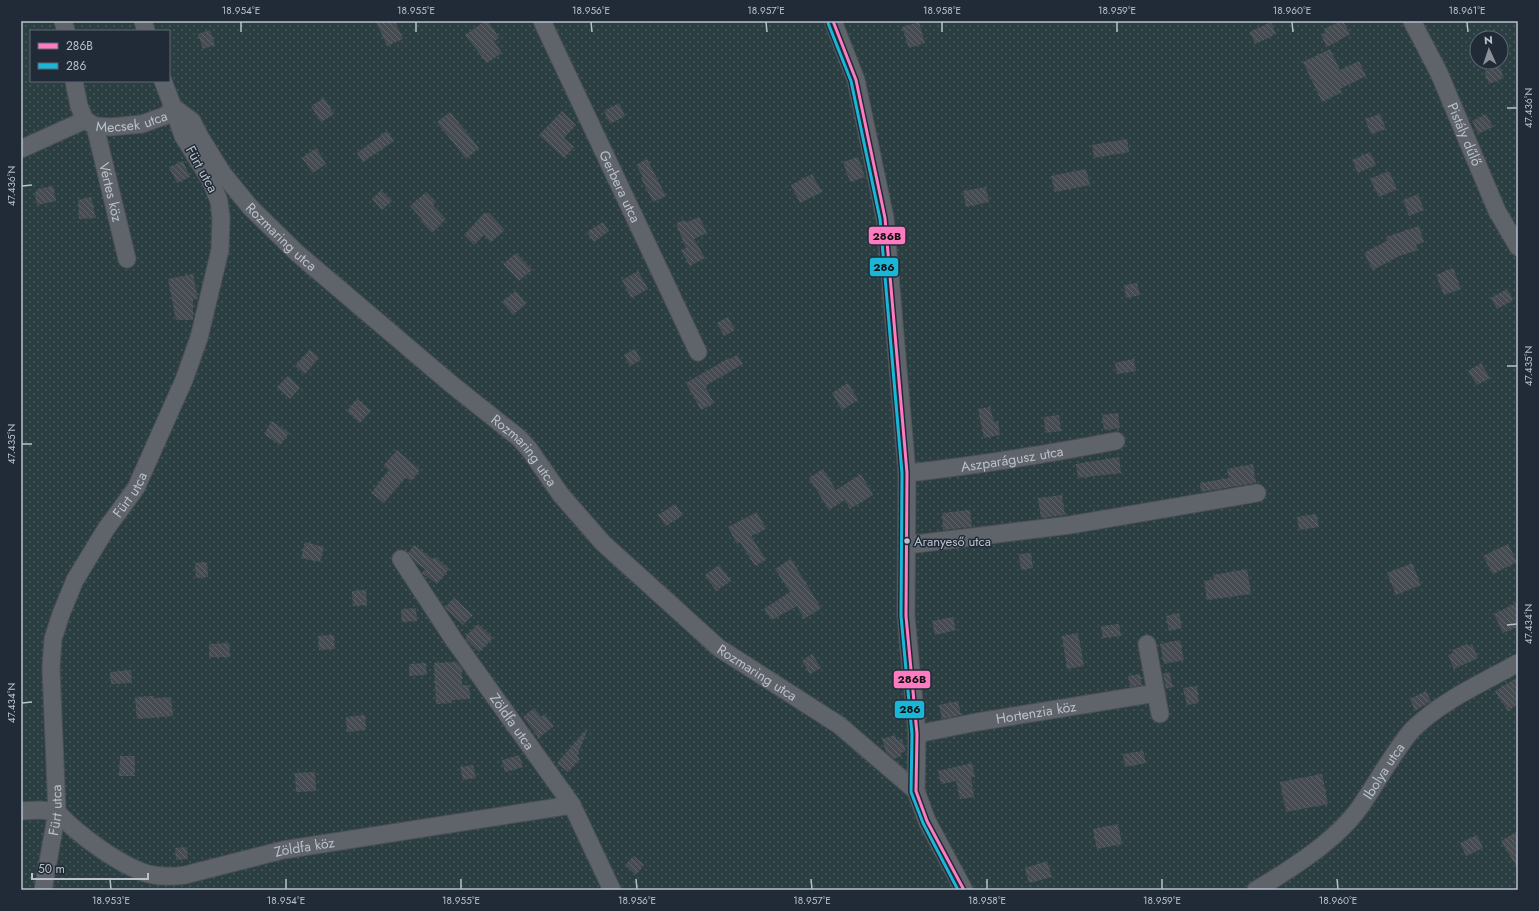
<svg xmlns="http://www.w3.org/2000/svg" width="1539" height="911" font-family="Jost,sans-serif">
	<defs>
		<pattern id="garden-dots" width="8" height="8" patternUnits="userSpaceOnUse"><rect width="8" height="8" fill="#2b3f42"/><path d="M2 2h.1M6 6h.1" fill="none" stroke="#48595c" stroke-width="1.8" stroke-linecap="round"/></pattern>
		<pattern id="building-back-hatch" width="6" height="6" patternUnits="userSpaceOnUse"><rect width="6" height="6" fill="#474c52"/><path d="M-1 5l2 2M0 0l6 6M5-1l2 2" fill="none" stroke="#5f646a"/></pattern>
	</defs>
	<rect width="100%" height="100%" fill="#2e353c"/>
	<!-- garden -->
	<path fill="url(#garden-dots)" fill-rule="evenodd" d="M21,21H1518V890H21ZM31,31H169V81H31ZM1477,38H1501V62H1477Z"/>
	<!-- building -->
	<g fill="url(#building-back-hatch)">
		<path d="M376,21H395L403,39L387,46Z"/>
		<path d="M485,21H488L499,38L494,41L502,53L487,63L465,35Z"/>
		<path d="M1341,21H1343L1350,34L1327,47L1321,35L1325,33L1324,29Z"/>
		<path d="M919,22L925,43L909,48L902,27Z"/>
		<path d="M1271,22L1276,34L1255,44L1250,32Z"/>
		<path d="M210,30L215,45L203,49L198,34Z"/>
		<path d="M1330,49L1340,70L1359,61L1366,76L1340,89L1342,92L1322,102L1303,62Z"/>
		<path d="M1499,66L1504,78L1489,84L1484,72Z"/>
		<path d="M324,98L334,114L321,122L311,106Z"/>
		<path d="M619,103L625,116L610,124L604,111Z"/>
		<path d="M562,111L576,125L564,138L574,147L564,158L539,135Z"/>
		<path d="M450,112L479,148L466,159L437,122Z"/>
		<path d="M1380,114L1386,129L1371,134L1365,119Z"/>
		<path d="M1486,114L1493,127L1478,134L1472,121Z"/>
		<path d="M387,131L394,141L363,162L357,153Z"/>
		<path d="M1127,139L1129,152L1094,158L1092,145Z"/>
		<path d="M316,148L326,164L313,173L302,158Z"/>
		<path d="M1370,152L1376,165L1358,173L1352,160Z"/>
		<path d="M858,157L865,177L850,182L843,162Z"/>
		<path d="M647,159L666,196L653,202L641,178L643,177L636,165Z"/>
		<path d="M183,161L190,177L177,183L169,167Z"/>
		<path d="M1086,169L1090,185L1055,192L1051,176Z"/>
		<path d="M1389,171L1397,189L1379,197L1370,179Z"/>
		<path d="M812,174L822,192L800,203L791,185Z"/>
		<path d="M53,186L56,201L37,205L35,194L37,189Z"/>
		<path d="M986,187L989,202L966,207L963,191Z"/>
		<path d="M381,190L392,201L382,210L372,199Z"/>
		<path d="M426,192L436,202L433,205L446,219L432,233L420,220L422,219L410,206Z"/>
		<path d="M1418,194L1424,210L1409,216L1403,200Z"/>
		<path d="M91,197L96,218L79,219L78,200Z"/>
		<path d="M484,213H489L505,230L491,242L484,235L474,245L464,235Z"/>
		<path d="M699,217L707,233L694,239L705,258L690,266L681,251L686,248L676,224L684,220L685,223Z"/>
		<path d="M603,222L609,231L594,242L587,232Z"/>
		<path d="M1419,226L1424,242L1416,245L1418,250L1399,256L1373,270L1364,253L1387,241L1386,237Z"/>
		<path d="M516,253L532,270L519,281L503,264Z"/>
		<path d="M1453,268L1461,289L1444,295L1436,275Z"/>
		<path d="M638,271L648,289L631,298L622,280Z"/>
		<path d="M193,274L198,299L193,300V320H176L168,279Z"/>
		<path d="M1137,283L1140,295L1126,298L1124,285Z"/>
		<path d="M1507,289L1513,300L1497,309L1491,298Z"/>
		<path d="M516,291L526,304L513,315L502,302Z"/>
		<path d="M728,317L735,330L724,336L717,323Z"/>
		<path d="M310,349L319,358L305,374L295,366Z"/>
		<path d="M635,349L641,360L630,366L624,355Z"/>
		<path d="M737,355L743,364L705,386L714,403L701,410L686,383L729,358L730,359Z"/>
		<path d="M1134,359L1136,371L1117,374L1115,363Z"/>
		<path d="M1481,363L1490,378L1477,385L1468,371Z"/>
		<path d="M288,376L300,388L290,399L277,387Z"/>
		<path d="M848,383L858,400L842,410L832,393Z"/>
		<path d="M357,399L371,411L360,423L347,411Z"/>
		<path d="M990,407L994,422L998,421L1000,435L984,438L978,409Z"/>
		<path d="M1118,413L1120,428L1104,430L1102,415Z"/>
		<path d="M1059,415L1061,431L1045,433L1044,417Z"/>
		<path d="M272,421L289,433L280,445L264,434Z"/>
		<path d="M397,450L420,470L411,481L406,477L384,503L371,493L389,470L383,466Z"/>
		<path d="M1119,457L1121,473L1078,478L1076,464Z"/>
		<path d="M1253,464L1256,483L1201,492L1200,483L1229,478L1227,469Z"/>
		<path d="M823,469L836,490L861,474L873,495L850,509L845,500L829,510L809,478Z"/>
		<path d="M1062,495L1065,515L1041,518L1038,498Z"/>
		<path d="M675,504L683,515L666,526L658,515Z"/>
		<path d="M970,510L972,527L943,530L942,513Z"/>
		<path d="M757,512L766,529L751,536L766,560L755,566L740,542L737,544L728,527Z"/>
		<path d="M1316,514L1319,527L1299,530L1297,517Z"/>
		<path d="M305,542L324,547L320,562L301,558Z"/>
		<path d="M1508,544L1517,562L1493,574L1483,556Z"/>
		<path d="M414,545L433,559L435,557L449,569L437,584L422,573L425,569L416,563L408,553Z"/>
		<path d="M1031,553L1033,568L1021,570L1019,554Z"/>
		<path d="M791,559L821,608L804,619L797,606L772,620L764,609L790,592L775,569Z"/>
		<path d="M207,562L208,577L196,578L195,563Z"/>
		<path d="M1412,563L1421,585L1396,595L1387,573Z"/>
		<path d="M719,565L731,581L716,591L705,575Z"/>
		<path d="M1247,569L1251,594L1207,600L1204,581L1214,579L1213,575Z"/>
		<path d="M366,590L367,605L353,606L352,591Z"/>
		<path d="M454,598L473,615L463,625L445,608Z"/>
		<path d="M1518,602V627L1503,633L1494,614Z"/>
		<path d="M416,608L417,621L402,622L401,609Z"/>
		<path d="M1179,613L1182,628L1169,631L1166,616Z"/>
		<path d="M953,617L956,630L935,635L932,621Z"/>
		<path d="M478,624L493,638L479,652L466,640V636Z"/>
		<path d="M1119,624L1121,636L1103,638L1101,626Z"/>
		<path d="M1078,633L1084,666L1067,669L1062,636Z"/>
		<path d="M334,635L335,649L319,650L318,636Z"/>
		<path d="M1180,640L1184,660L1164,664L1160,644Z"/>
		<path d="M229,643L230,657H209V644Z"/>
		<path d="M1467,644L1468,646L1472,644L1478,658L1454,669L1448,655L1453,653L1452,650Z"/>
		<path d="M812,654L821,668L810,674L802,661Z"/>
		<path d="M457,662L462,668V685H469L470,699L452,700V703L436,704L434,663Z"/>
		<path d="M426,663L427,675L409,676V664Z"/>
		<path d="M131,670L132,683L111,684L110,672Z"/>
		<path d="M1169,672L1173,687L1166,689L1163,674Z"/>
		<path d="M1140,674L1142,685L1130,687L1128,676Z"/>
		<path d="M1518,677V704L1508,711L1495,691Z"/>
		<path d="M1197,686L1199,703L1187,705L1183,688Z"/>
		<path d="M1426,691L1431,701L1415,711L1410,699Z"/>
		<path d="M154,696V698L171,697L173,716L137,719L135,697Z"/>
		<path d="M958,701L961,715L942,719L939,705Z"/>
		<path d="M534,708L541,717L544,714L554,726L539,738L523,717Z"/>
		<path d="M365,715L366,730L347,732L346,717Z"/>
		<path d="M586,730L587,731L577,756L580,759L568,772L557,763Z"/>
		<path d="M895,735L897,740L902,739L906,751L901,753L902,756L894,759L886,752L882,739Z"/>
		<path d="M1143,751L1146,763L1125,767L1123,754Z"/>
		<path d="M519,755L523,767L505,772L502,760Z"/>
		<path d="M120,756H135V776H119Z"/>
		<path d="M972,763L975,777H971L974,797L960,799L956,781L941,784L938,771Z"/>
		<path d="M473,765L476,778L463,780L460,767Z"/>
		<path d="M315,772L316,791L296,792L295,773Z"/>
		<path d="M1322,774L1328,804L1286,812L1280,782Z"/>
		<path d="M1118,824L1122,844L1097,849L1093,829Z"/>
		<path d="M1518,831V869L1501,841Z"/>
		<path d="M1477,835L1483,848L1466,856L1460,843Z"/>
		<path d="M187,847L188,859L176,860L175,848Z"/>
		<path d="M634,856L644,865L636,875L625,865Z"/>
		<path d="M1047,861L1052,877L1029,883L1025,868Z"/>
	</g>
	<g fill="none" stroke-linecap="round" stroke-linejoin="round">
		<defs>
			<g id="minor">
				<path d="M63,21L66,31"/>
				<path d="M143,21L146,31"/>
				<path id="s1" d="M542,21L698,352"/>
				<path d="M833,21L856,80L885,218L907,473L906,616L917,734L916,791L927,821L964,890"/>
				<path id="s2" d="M1412,21L1439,73L1497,211L1518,247"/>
				<path d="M74,81L79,106L85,120"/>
				<path id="s3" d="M173,107L192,121L200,137L223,174L251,208L297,253L450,383L519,438L529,449L561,495L603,543L719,648L839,725L916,791"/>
				<path id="s4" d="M95,126L127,259"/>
				<path id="s5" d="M21,149L85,120L95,126L110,127L142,124L167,115L173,107"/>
				<path id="s6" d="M907,473C977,466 1047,454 1116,441"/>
				<path d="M907,545L1070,525L1257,493"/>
				<path id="s7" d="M401,559L454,640L572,805L612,890"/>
				<path d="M1156,693L1160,714"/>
				<path id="s8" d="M917,734L977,722L1156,693L1147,644"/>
				<path d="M21,811L40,810L57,812"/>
				<path id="s9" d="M57,812C77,834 119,865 148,874C161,877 173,877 185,875L283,850L572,805"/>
				<path id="s10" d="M43,890L57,812L51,668L53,639L61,614L75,580L106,529L136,488L184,380L199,338L220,250L221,218L219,201L211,181L183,136L173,107L163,81"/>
				<path id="s11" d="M1256,890C1291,869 1337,840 1360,807C1374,787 1386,765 1400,746C1404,740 1408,734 1413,729C1443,700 1482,683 1518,663"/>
			</g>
		</defs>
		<!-- minor casing -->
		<use href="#minor" stroke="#4d5157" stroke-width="19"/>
		<!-- minor -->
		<use href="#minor" stroke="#5f636a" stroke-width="17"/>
		<defs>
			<path id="bus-1" d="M833,21L856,80L885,218L907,473L906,616L917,734L916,791L927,821L964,890"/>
			<path id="bus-2" d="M828,23L851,81L880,219L902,473L901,616L912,734L911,792L923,823L958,890"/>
		</defs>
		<!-- bus-1 casing -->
		<use href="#bus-1" stroke="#212b37" stroke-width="6"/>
		<!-- bus-2 casing -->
		<use href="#bus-2" stroke="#212b37" stroke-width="6"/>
		<!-- bus-1 -->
		<use href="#bus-1" stroke="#fe7ac1" stroke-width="3"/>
		<!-- bus-2 -->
		<use href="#bus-2" stroke="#1ab6d8" stroke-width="3"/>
	</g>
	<!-- ticks -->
	<path fill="none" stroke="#bac1cc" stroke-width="1.5" d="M241,22V32M416,22V32M591,22L592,32M766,22L767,32M942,22V32M1117,22V32M1292,22L1293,32M1467,22L1468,32M1507,108H1517M22,186L32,185M1507,366H1517M22,444H32M1507,625L1517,624M22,703L32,702M110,879L111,889M286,879V889M461,879V889M636,879L637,889M811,879L812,889M987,879V889M1162,879V889M1337,879L1338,889"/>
	<!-- markers -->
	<circle fill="#bac1cc" stroke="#212b37" stroke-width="1.5" cx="907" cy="541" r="3.5"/>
	<g text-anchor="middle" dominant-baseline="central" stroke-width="3" stroke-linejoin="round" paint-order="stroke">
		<!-- bus labels -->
		<g font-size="13" fill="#bac1cc" stroke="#212b37" text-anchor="start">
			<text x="914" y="541">Aranyeső utca</text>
		</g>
		<!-- street labels -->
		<g font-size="14" fill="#bac1cc" stroke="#212b37">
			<text stroke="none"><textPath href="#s5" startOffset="119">Mecsek utca</textPath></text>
			<text stroke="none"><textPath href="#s2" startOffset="125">Pistály dűlő</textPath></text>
			<text transform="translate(202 169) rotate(61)">Fürt utca</text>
			<text stroke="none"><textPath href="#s1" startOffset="183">Gerbera utca</textPath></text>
			<text stroke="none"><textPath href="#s4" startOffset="68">Vértes köz</textPath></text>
			<text stroke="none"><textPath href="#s3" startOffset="171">Rozmaring utca</textPath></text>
			<text stroke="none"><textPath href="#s3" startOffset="495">Rozmaring utca</textPath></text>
			<text stroke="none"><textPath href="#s6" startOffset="106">Aszparágusz utca</textPath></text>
			<text stroke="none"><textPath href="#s10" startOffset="417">Fürt utca</textPath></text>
			<text stroke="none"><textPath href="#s3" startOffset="819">Rozmaring utca</textPath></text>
			<text stroke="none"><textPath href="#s8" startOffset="121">Hortenzia köz</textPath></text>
			<text stroke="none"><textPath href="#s7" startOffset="197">Zöldfa utca</textPath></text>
			<text stroke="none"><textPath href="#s11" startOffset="177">Ibolya utca</textPath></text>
			<text stroke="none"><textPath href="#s10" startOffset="81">Fürt utca</textPath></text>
			<text stroke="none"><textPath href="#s9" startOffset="271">Zöldfa köz</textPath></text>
		</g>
	</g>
	<g stroke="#212b37" stroke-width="1.5">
		<rect x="868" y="226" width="38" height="19" rx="4" fill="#fe7ac1"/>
		<rect x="869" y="257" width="30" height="20" rx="4" fill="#1ab6d8"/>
		<rect x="893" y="670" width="38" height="19" rx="4" fill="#fe7ac1"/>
		<rect x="894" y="700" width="31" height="19" rx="4" fill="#1ab6d8"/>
	</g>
	<g font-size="11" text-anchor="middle" font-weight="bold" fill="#111">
		<text x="887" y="240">286B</text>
		<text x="884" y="271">286</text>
		<text x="912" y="683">286B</text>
		<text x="910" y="713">286</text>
	</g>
	<!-- border -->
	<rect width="1539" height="911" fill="none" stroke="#212b37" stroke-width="44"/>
	<!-- legend -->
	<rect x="30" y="30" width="140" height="52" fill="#212b37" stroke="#5e6773"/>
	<rect x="38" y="43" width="20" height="6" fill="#fe7ac1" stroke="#5e6773"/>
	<text x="66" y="50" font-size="12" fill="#bac1cc">286B</text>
	<rect x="38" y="63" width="20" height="6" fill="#1ab6d8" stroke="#5e6773"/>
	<text x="66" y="70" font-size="12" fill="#bac1cc">286</text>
	<!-- north arrow -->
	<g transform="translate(1489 50) rotate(357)"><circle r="19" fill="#212b37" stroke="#5e6773"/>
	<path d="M0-3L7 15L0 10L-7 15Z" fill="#89909a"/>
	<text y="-6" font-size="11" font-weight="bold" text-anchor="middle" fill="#bac1cc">N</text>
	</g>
	<!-- scale -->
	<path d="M32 873v6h116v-6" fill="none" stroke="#bac1cc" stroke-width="2"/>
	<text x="38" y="873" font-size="12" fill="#bac1cc" stroke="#212b37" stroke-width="3" paint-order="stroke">50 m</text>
	<rect x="22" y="22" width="1495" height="867" fill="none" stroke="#bac1cc" stroke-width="1.5"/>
	<g font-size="10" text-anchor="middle" fill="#bac1cc">
		<text x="241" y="14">18.954°E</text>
		<text x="416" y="14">18.955°E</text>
		<text x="591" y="14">18.956°E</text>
		<text x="766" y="14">18.957°E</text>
		<text x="942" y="14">18.958°E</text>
		<text x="1117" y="14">18.959°E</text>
		<text x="1292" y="14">18.960°E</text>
		<text x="1467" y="14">18.961°E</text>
		<text transform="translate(1528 108) rotate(-90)" y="4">47.436°N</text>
		<text transform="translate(11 186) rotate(-90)" y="4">47.436°N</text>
		<text transform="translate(1528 366) rotate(-90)" y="4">47.435°N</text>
		<text transform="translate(11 444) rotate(-90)" y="4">47.435°N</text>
		<text transform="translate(1528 624) rotate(-90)" y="4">47.434°N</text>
		<text transform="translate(11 703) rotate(-90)" y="4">47.434°N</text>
		<text x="111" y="904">18.953°E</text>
		<text x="286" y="904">18.954°E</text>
		<text x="461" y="904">18.955°E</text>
		<text x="637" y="904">18.956°E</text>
		<text x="812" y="904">18.957°E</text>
		<text x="987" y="904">18.958°E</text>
		<text x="1162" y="904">18.959°E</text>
		<text x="1338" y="904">18.960°E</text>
	</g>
</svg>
